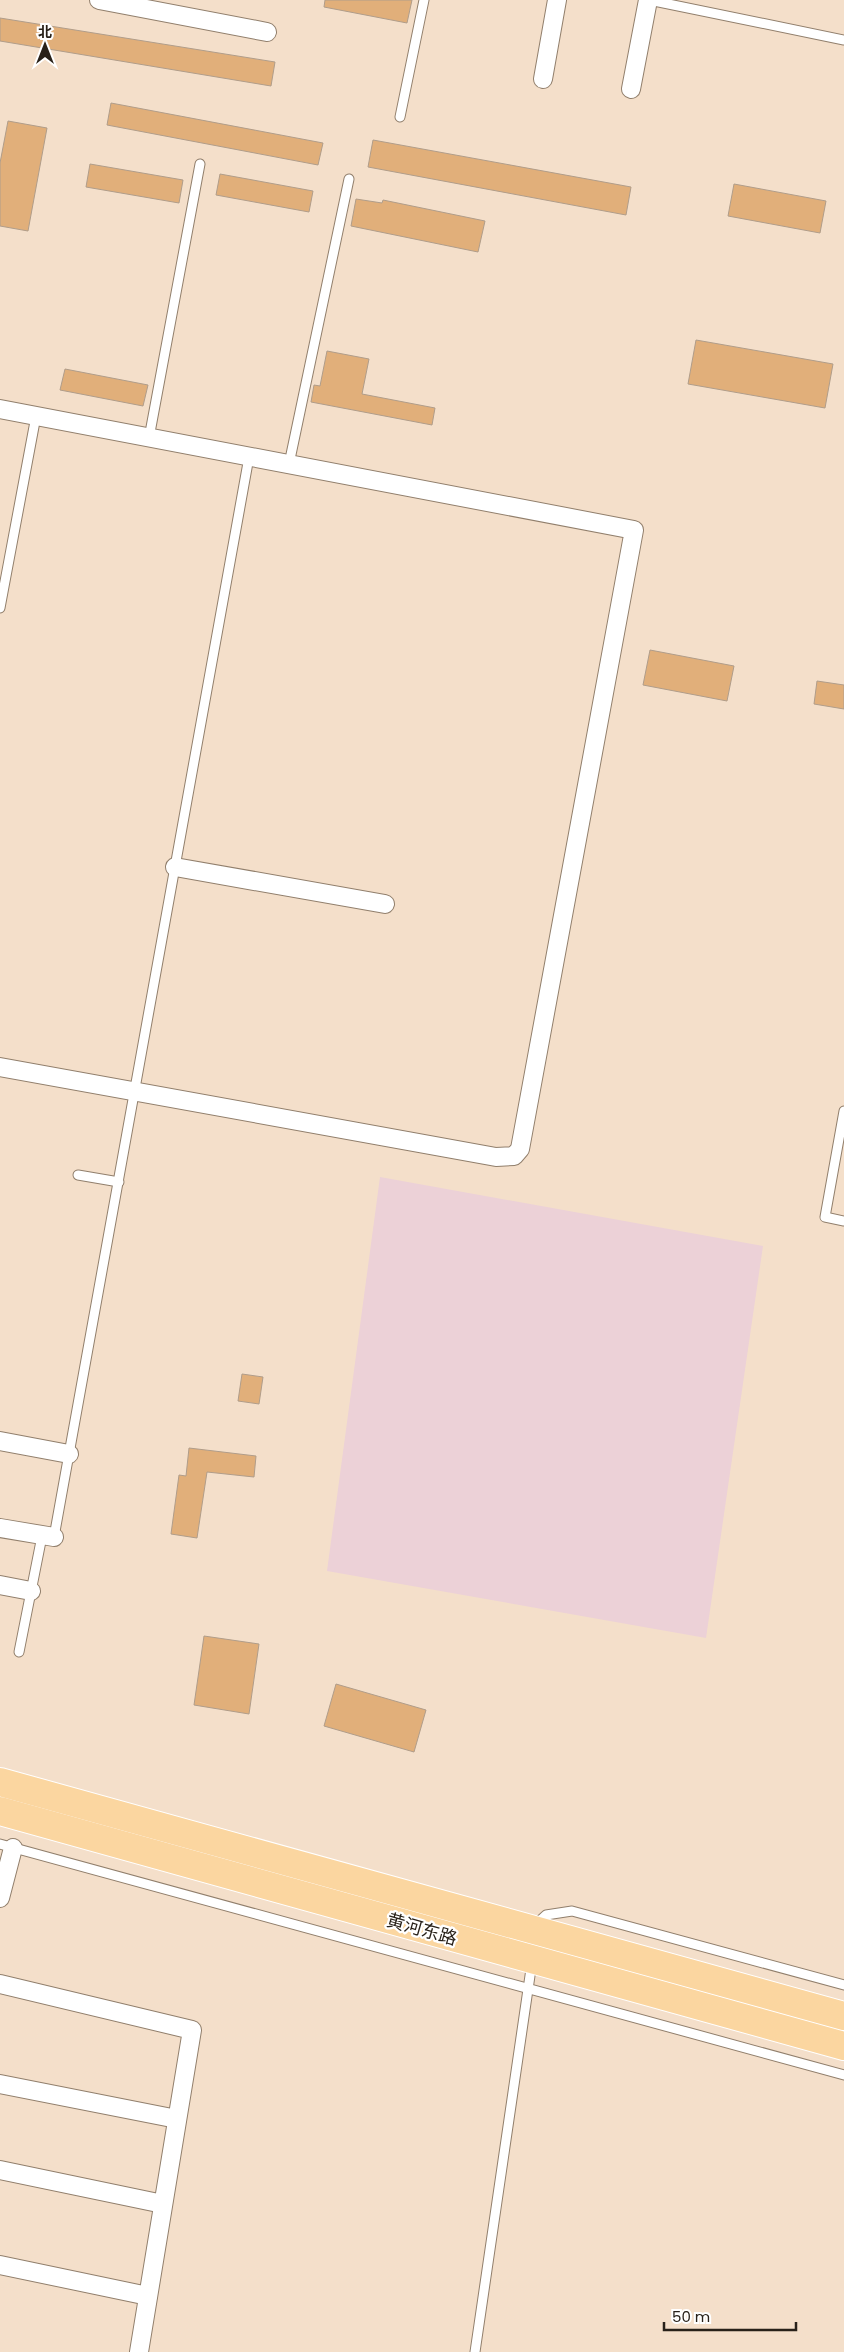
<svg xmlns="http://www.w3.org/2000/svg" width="844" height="2352" font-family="Poppins,'Noto Sans SC',sans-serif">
	<rect width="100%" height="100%" fill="#f4dfca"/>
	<!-- education -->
	<path fill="#ecd1d7" d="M380,1177L763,1246L706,1638L327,1571Z"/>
	<!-- building -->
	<g fill="#e1af7a" stroke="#b09d8a">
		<path d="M325,0H412L407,23L324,7Z"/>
		<path d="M0,18L275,62L271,86L0,41Z"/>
		<path d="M111,103L323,143L318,165L107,125Z"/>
		<path d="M8,121L47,128L28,231L0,226V163Z"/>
		<path d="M373,140L631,187L626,215L368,167Z"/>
		<path d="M90,164L183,180L179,203L86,187Z"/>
		<path d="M220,174L313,191L309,212L216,195Z"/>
		<path d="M734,184L826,201L820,233L728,216Z"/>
		<path d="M356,199L382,203L383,200L485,221L478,252L351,226Z"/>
		<path d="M696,340L833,364L825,408L688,384Z"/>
		<path d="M327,351L369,359L362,394L435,408L432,425L311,402L314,385L320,386Z"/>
		<path d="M65,369L148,385L143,406L60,390Z"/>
		<path d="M650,650L734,666L727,701L643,685Z"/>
		<path d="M817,681L844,685V709L814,704Z"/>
		<path d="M242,1374L263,1377L259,1404L238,1401Z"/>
		<path d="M189,1448L256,1456L254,1477L207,1472L197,1538L171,1534L179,1475L186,1476Z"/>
		<path d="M204,1636L259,1644L249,1714L194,1705Z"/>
		<path d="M336,1684L426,1710L414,1752L324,1726Z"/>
	</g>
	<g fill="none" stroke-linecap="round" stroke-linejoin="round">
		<defs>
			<g id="lane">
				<path d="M649,0L844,40"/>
				<path d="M400,117L424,0"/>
				<path d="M149,438L200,164"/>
				<path d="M289,464L349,179"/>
				<path d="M0,608L36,416"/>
				<path d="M844,1111L825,1217L844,1221"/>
				<path d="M78,1175L119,1182"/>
				<path d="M54,1537L249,457"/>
				<path d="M19,1652L42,1536"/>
				<path d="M0,1844L844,2075"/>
				<path d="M534,1926L546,1915L572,1911L844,1985"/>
				<path d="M475,2352L532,1962"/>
			</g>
			<g id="street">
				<path d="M99,0L267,32"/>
				<path d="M543,79L557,0"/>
				<path d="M631,89L648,0"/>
				<path d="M0,409L634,530L520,1149L514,1156L496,1157L0,1067"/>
				<path d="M175,867L385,904"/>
				<path d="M0,1441L69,1454"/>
				<path d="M0,1528L54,1537"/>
				<path d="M0,1585L31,1591"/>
				<path d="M0,1898L13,1848"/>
				<path d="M0,1984L192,2030L139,2352"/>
				<path d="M0,2084L177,2119"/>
				<path d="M0,2170L163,2204"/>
				<path d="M0,2265L148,2296"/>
			</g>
			<g id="primary">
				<path d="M0,1782L844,2016"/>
				<path d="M0,1811L844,2046"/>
			</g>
		</defs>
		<!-- lane casing -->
		<use href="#lane" stroke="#917f6c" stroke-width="11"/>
		<!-- street casing -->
		<use href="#street" stroke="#917f6c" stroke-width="20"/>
		<!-- primary casing -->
		<use href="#primary" stroke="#fff" stroke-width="30"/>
		<!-- lane -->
		<use href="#lane" stroke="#fff" stroke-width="9"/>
		<!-- street -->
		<use href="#street" stroke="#fff" stroke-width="18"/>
		<!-- primary -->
		<use href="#primary" stroke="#fbd6a0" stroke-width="28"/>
	</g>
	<g text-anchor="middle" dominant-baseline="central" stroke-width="4.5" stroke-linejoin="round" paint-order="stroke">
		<!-- street labels -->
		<g font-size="18" fill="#282119" stroke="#fff">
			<text transform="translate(422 1929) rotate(16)">黄河东路</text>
		</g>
	</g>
	<!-- north arrow -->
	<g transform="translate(45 45)" stroke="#ffffff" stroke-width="4" paint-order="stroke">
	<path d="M0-4L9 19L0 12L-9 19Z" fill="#282119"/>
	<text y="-8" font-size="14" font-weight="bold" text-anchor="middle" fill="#282119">北</text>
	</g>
	<!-- scale -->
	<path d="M664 2322v8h132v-8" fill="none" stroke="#282119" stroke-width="2.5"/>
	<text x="672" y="2322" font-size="15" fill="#282119" stroke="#ffffff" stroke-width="4" paint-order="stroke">50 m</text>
</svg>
